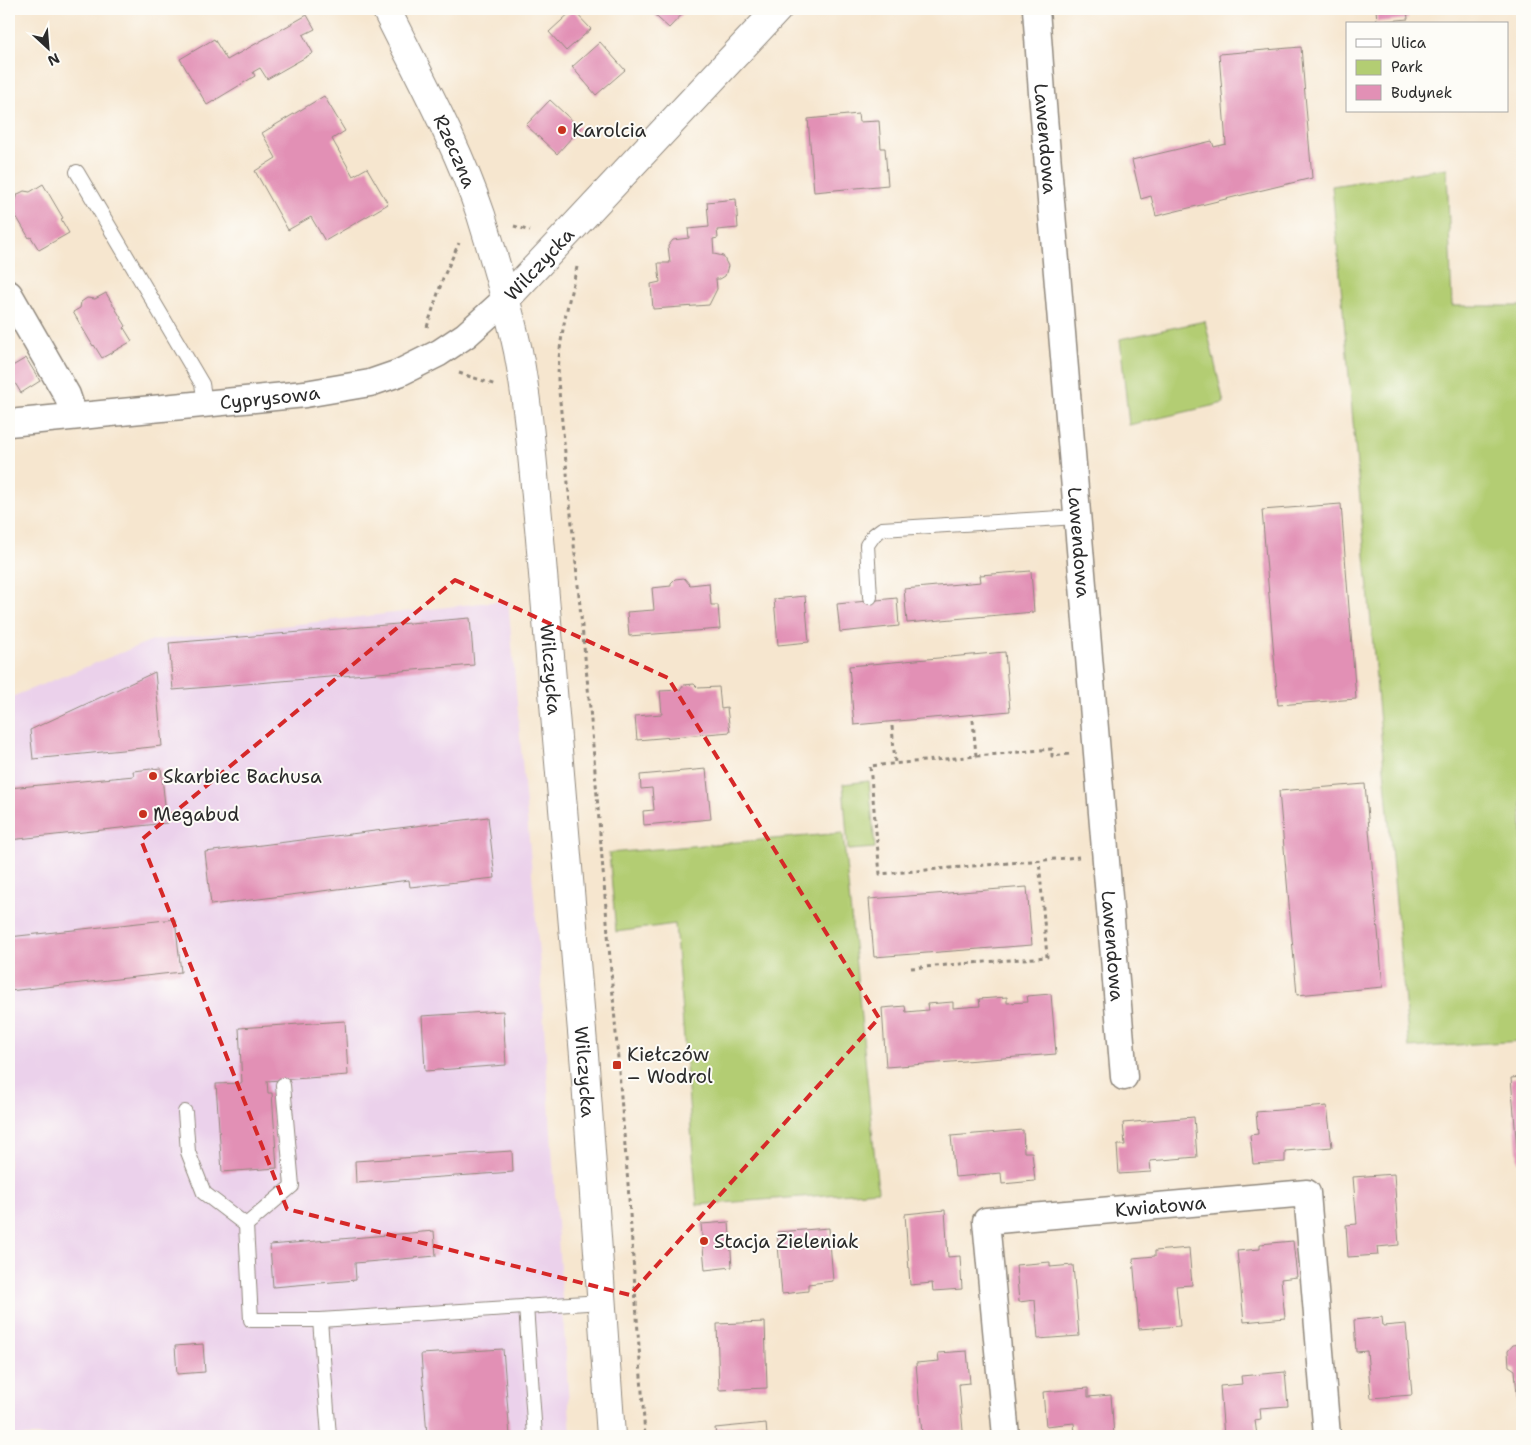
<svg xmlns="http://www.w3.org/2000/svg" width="1531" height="1445" font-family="'Shantell Sans',sans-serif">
	<rect width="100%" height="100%" fill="#fdfcf7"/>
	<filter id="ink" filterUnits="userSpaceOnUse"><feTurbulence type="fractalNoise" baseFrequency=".02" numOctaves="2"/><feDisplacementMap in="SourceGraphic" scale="10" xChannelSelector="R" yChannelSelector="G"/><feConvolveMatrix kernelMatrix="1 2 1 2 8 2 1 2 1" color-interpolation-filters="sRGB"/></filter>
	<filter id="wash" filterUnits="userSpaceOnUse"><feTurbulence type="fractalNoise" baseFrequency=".0096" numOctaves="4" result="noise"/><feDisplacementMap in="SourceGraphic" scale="20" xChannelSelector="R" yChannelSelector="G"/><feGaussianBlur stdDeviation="1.12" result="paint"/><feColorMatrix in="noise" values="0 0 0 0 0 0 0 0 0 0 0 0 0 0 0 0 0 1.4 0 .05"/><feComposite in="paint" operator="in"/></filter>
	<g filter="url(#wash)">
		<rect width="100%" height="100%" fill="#f6e6cf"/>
		<!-- built -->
		<path fill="#ebd1eb" d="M508,600L540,965L571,1436H9V698L150,641Z"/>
		<!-- green -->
		<g fill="#b3cd73" stroke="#6f7c4f">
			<path d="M1447,168L1452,306H1522V1041L1409,1048L1332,186Z"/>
			<path d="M1205,321L1224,403L1129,425L1120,339Z"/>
			<path d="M869,781L875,848L848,850L843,784Z"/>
			<path d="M843,833L878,1191L697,1205L675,924L616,932L609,853Z"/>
		</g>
		<g id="blocks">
			<!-- building -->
			<g fill="#e290b5">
				<path d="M648,9H687L669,28Z"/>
				<path d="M1376,9H1407L1408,19L1377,22Z"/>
				<path d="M573,10L591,29L566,51L549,32Z"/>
				<path d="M307,15L315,29L303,35L313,53L267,79L260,68L253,72L255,76L207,105L180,59L214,39L227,60Z"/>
				<path d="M600,42L625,70L596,95L572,67Z"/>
				<path d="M1301,47L1312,178L1156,216L1151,196L1141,199L1132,160L1212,141L1214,147L1226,144L1219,54Z"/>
				<path d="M324,96L345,131L332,139L353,176L367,168L388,204L325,241L311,217L288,230L255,171L276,158L262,133Z"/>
				<path d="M550,100L580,128L557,154L526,125Z"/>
				<path d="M858,114L859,122L879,121L881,148H885L888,185L814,192L808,119Z"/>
				<path d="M43,184L63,218L61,219L69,233L39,250L31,237L29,238L9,204L16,200L18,194L24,191L30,192Z"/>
				<path d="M736,199L738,228L717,230L718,238L713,239L714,254L723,256L728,266L725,276L720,279H716L717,289L709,305L653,309L651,284L660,282L658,263H670L668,246L673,240L689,238L688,229L709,227L707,202Z"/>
				<path d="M106,293L126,326L124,328L132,341L102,358L94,345L93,346L73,312L80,308L81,302L87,298L95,299Z"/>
				<path d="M26,358L40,381L21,393L9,373V368Z"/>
				<path d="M1341,504L1356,699L1278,705L1262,510Z"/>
				<path d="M1031,571L1034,612L907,623L904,589L981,582L980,575Z"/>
				<path d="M684,578L690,585L709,583L711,605H718L720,629L629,636L627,612L654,610L652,588L671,586V583L675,579Z"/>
				<path d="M805,596L809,642L778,645L774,599Z"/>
				<path d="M897,598L899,626L840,632L837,604Z"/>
				<path d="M470,618L474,665L173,690L169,643Z"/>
				<path d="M1005,652L1010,711L854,725L849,666Z"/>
				<path d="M155,672L162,746L33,759L30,730Z"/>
				<path d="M694,684L698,688L719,687L721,709L727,708L730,732L637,740L635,716L662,714L660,691L680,690L684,685Z"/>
				<path d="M161,768L167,823L9,840V788L134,776L133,771Z"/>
				<path d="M706,769L711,819L644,825L643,811L654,810L652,788L641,789L640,775Z"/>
				<path d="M1365,784L1383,987L1297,995L1279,791Z"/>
				<path d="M488,817L495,878L410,887L409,880L211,905L205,852Z"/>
				<path d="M1027,887L1032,945L874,957L869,899Z"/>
				<path d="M175,919L181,972L9,991V937Z"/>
				<path d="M1051,994L1056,1054L886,1067L882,1008L905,1006L906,1012L928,1010L927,1004L953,1002V1008L980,1006L979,999L1007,997V1003L1028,1002L1027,996Z"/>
				<path d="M503,1011L506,1065L425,1071L422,1016Z"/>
				<path d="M345,1021L348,1075L267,1081L268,1093H272L277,1168L222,1172L216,1084L242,1083L239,1028Z"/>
				<path d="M1522,1077V1162H1518L1511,1078Z"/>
				<path d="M1327,1106L1332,1147L1285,1151V1162L1253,1164L1250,1135L1258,1134L1256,1112Z"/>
				<path d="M1194,1117L1197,1157L1150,1161L1151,1172L1119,1174L1117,1145H1125L1123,1123Z"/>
				<path d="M1023,1130L1024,1152H1032L1035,1181L1002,1184L1001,1173L955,1177L951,1136Z"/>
				<path d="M512,1151L513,1172L356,1183L355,1161Z"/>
				<path d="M1394,1174L1399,1245L1377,1247L1378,1255L1348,1257L1346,1225L1357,1224L1353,1177Z"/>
				<path d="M945,1210L948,1257L960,1256L962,1289L933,1291L932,1283L910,1285L905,1214Z"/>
				<path d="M729,1222L732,1267L705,1270L701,1224Z"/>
				<path d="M829,1228L833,1281L808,1284V1291L782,1294L777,1232Z"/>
				<path d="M434,1231L436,1256L355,1263L356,1280L273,1287L270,1245Z"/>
				<path d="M1293,1241L1297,1277L1281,1279L1285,1318L1244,1322L1237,1251L1260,1249V1244Z"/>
				<path d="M1189,1248L1192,1285L1176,1286L1180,1326L1139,1329L1133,1258L1155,1256V1251Z"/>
				<path d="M1050,1262V1267L1073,1265L1079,1336L1038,1339L1035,1300L1019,1302L1016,1265Z"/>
				<path d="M1382,1317L1383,1326L1406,1324L1412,1395L1371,1398L1367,1351L1356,1352L1354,1320Z"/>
				<path d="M765,1322L767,1388L719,1390L717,1324Z"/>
				<path d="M203,1344L205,1372L177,1374L175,1346Z"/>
				<path d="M1522,1344V1407H1518L1515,1370L1509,1366L1508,1351L1513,1345Z"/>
				<path d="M503,1349L510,1436H427L421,1354Z"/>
				<path d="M967,1351L970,1383L959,1384L963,1431L922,1434L916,1363L939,1361L938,1353Z"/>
				<path d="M1285,1372L1288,1406L1260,1408L1261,1419L1255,1420L1257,1436H1224L1220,1386L1242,1384L1241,1376Z"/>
				<path d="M1088,1388V1397L1111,1395L1114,1436H1081V1434H1075L1074,1423L1046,1426L1043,1392Z"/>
				<path d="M766,1423L767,1436H716L715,1428Z"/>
			</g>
		</g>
	</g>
	<g filter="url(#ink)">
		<use href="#blocks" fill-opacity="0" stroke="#90887d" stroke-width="1"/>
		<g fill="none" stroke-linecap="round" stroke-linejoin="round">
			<defs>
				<g id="service">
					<path d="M77,172L202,384L205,402"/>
					<path d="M870,597L867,545L874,535L882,529L1077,517"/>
					<path d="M283,1085L292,1186L246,1225L251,1320H320L602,1302"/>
					<path d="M185,1112L188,1152L204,1193L246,1225"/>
					<path d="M526,1306L535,1436"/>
					<path d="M320,1320L329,1436"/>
				</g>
				<g id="minor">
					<path id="s1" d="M1036,9L1042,93L1124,1077"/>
					<path d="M9,294L67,395L74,416"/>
					<path id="s2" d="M9,423L305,394L370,383L399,373L439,353L466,335L506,299"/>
					<path id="s3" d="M1006,1436L986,1221L1307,1193L1327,1436"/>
				</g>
				<g id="tertiary">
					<path id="s4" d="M386,9C419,76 457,144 481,215C495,260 508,305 518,351C529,408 533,469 539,527L585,1067L611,1436"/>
					<path id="s5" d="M506,299L778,9"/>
				</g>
			</defs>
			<!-- service casing -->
			<use href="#service" stroke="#90887d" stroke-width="16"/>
			<!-- minor casing -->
			<use href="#minor" stroke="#90887d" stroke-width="29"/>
			<!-- tertiary casing -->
			<use href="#tertiary" stroke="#90887d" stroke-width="30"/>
			<!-- path -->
			<g stroke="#90887d" stroke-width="3" stroke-dasharray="4 4" stroke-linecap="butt">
				<path d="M514,226L530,231"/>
				<path d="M577,267C568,304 558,342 558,381L590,708L628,1184L645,1436"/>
				<path d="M427,327L443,278L459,243"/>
				<path d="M459,373L496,385"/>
				<path d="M973,720L976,756"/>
				<path d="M892,726L895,763"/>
				<path d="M1069,754L1052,756V749L870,766L880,874L1079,857"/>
				<path d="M911,968L1047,957L1039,860"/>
			</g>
			<!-- service -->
			<use href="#service" stroke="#fff" stroke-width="14"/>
			<!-- minor -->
			<use href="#minor" stroke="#fff" stroke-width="26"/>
			<!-- tertiary -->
			<use href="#tertiary" stroke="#fff" stroke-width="28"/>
		</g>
	</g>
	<!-- marked area -->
	<path fill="none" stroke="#d62828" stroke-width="4" stroke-dasharray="10 6" stroke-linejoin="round" d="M455,580L668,678L879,1018L630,1295L287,1209L141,840Z"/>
	<!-- markers -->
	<g fill="#c8321e" stroke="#fdfcf7" stroke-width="2">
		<circle cx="562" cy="130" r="5"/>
		<circle cx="153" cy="776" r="5"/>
		<circle cx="143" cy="814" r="5"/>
		<rect x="612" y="1060" width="10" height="10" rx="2.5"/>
		<circle cx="704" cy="1241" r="5"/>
	</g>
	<g text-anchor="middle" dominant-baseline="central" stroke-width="4" stroke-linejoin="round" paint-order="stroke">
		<!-- poi labels -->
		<g font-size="19" fill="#2b2b2b" stroke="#fdfcf7" text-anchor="start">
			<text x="572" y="130">Karolcia</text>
			<text x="163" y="776">Skarbiec Bachusa</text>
			<text x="153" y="814">Megabud</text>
			<text x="627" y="1054">Kiełczów<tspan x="627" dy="22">– Wodrol</tspan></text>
			<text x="714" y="1241">Stacja Zieleniak</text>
		</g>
		<!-- street labels -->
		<g font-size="19" fill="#2b2b2b" stroke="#fdfcf7">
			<text stroke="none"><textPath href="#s1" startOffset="130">Lawendowa</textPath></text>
			<text stroke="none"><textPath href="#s4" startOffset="158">Rzeczna</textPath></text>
			<text stroke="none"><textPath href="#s5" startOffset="48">Wilczycka</textPath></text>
			<text stroke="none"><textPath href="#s2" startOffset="262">Cyprysowa</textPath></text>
			<text stroke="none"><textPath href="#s1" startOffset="535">Lawendowa</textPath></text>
			<text stroke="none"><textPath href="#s4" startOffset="688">Wilczycka</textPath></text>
			<text stroke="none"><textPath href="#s1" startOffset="940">Lawendowa</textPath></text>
			<text stroke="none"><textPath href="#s4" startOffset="1092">Wilczycka</textPath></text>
			<text stroke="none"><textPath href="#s3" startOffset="391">Kwiatowa</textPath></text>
		</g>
	</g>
	<!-- margin -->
	<rect width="1531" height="1445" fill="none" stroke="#fdfcf7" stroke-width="30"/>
	<!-- legend -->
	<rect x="1346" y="22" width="162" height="90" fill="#fdfcf7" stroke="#a9a8a5"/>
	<rect x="1356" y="39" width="25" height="8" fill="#ffffff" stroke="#a9a8a5"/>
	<text x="1391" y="48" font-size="15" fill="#2b2b2b">Ulica</text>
	<rect x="1356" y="60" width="25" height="15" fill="#b3cd73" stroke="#a9a8a5"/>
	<text x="1391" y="72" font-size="15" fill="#2b2b2b">Park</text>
	<rect x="1356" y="85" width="25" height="15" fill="#e290b5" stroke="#a9a8a5"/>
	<text x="1391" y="98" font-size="15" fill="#2b2b2b">Budynek</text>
	<!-- north arrow -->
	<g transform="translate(48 48) rotate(154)" stroke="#fdfcf7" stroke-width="4" paint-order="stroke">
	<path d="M0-4L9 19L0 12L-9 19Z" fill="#2b2b2b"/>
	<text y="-8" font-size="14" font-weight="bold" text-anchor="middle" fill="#2b2b2b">N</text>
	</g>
</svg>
